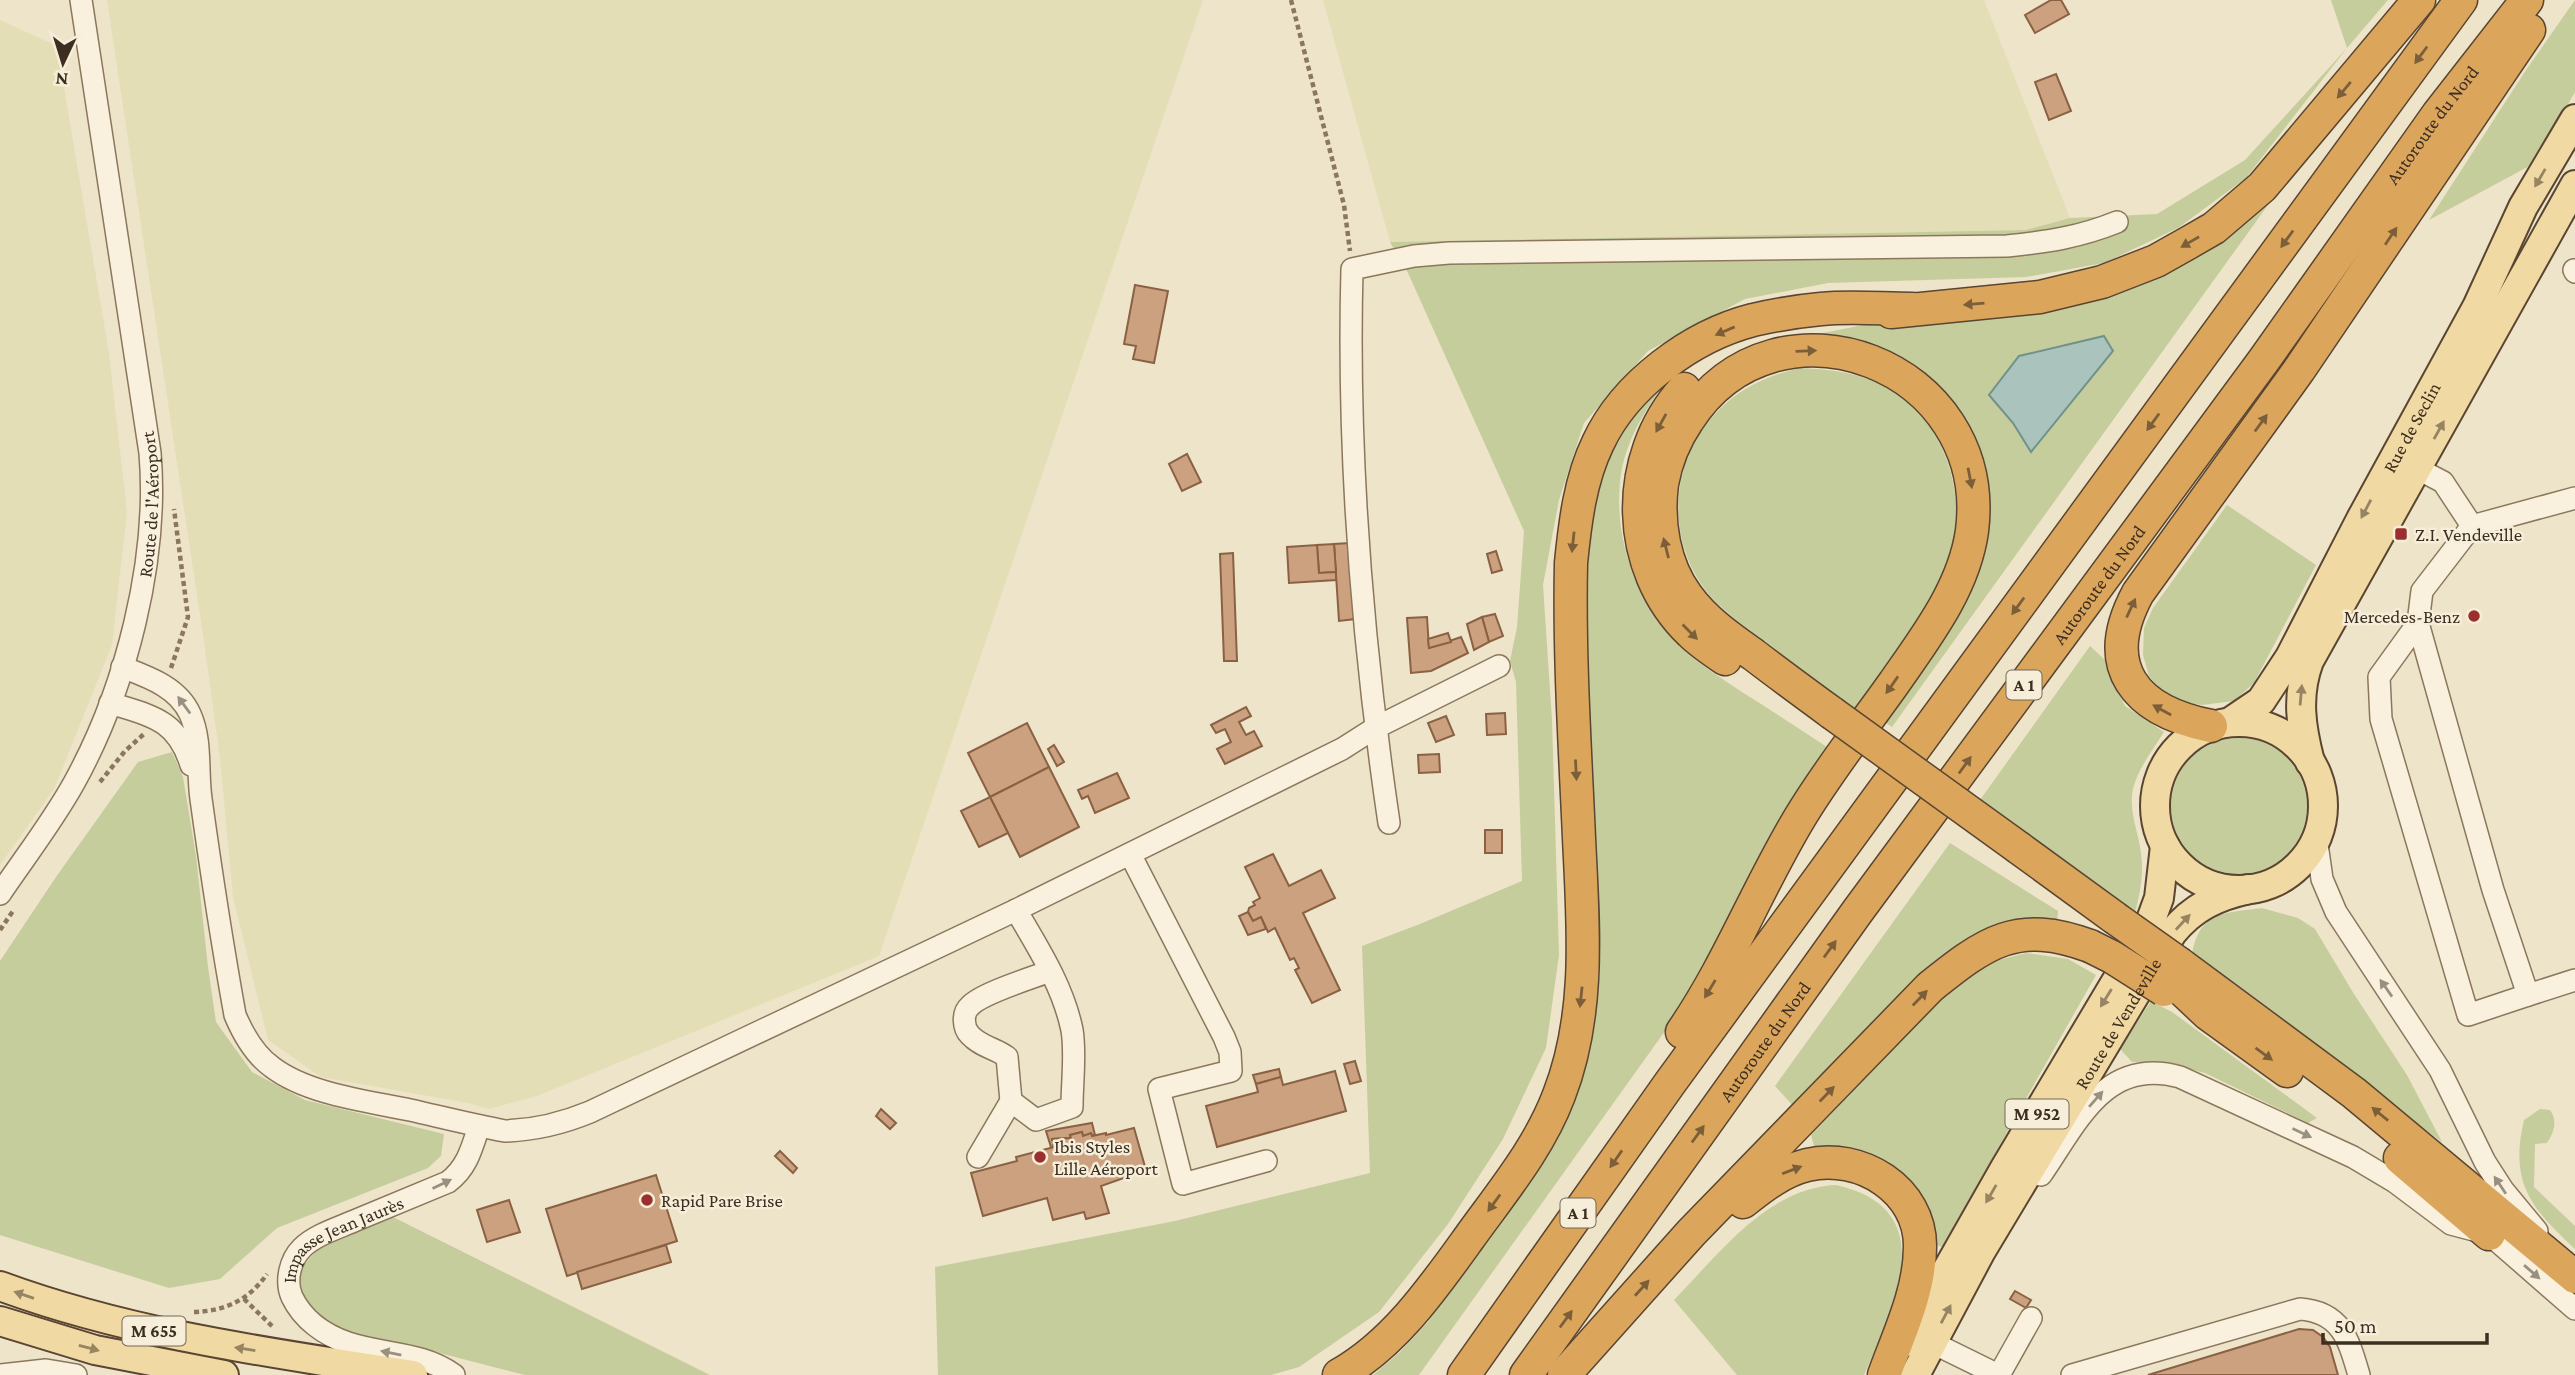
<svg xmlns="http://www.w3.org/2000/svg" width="2575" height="1375" font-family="'Crimson Pro',serif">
	<rect width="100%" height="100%" fill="#eee4c9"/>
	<!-- farmland -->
	<g fill="#e4deb6">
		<path d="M107,0H1203L879,956L537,1096L489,1109L468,1103L321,1077L268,1040L233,897L220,758L203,635Z"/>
		<path d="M1323,0H1984L2070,218L2026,230L1390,242Z"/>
		<path d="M0,20L57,46L109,353L127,512L112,645L54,789L0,865Z"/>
	</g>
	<!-- green -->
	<g fill="#c6cd9c">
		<path d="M2331,0H2388L2347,48L2246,178L2178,228L2104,263L2026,277L1828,283L1745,299L1648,351L1584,423L1559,500L1543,585L1552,720L1559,955L1546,1048L1503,1139L1448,1224L1379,1312L1299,1367L1271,1375H938L935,1267L1175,1221L1370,1173L1362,946L1420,924L1522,881L1516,682L1510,661L1517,627L1524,531L1408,273L1390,242L2026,230L2070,218L2157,214L2245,160L2347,48Z"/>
		<path d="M2575,0V92L2535,163L2429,220L2526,70Z"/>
		<path d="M2273,198L1892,727L1880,719L1973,575L1988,524L1986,480L1931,382L1788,340L1878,322L1991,314Z"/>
		<path d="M1800,368C1826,369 1854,372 1878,383C1944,412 1973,500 1947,565C1926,618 1887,663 1854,709C1824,686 1794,664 1765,641C1746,627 1727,614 1711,597C1674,554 1668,492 1695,442C1719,400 1753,379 1800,368Z"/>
		<path d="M1659,391C1643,414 1628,439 1622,468C1610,534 1636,606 1686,652C1703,667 1723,679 1742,692C1771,710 1799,729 1827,747L1785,813L1729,924L1670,1024L1419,1375H1373L1400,1352L1428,1322L1589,1043L1598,985L1583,601L1584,567L1594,497L1611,442L1644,403Z"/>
		<path d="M2227,505L2316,565L2254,683L2234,701L2202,705L2180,702L2162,691L2149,676L2143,655L2144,628L2153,608Z"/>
		<path d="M2090,646L2105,660L2114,685L2125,706L2164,732C2153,750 2138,768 2133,789C2128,812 2139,832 2141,854C2144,874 2140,894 2135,913L1980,800Z"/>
		<circle cx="2239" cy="806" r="68"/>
		<path d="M172,752L183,777L196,856L208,967L216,1022L252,1072L305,1100L444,1134L441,1156L428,1168L277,1228L220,1279L169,1288L0,1235V961L56,877L138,762Z"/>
		<path d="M1950,843L2058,911L2057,925L1998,924L1960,942L1795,1108L1775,1086Z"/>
		<path d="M2262,908L2298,918L2315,929L2354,994L2407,1075L2442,1142L2192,955C2199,911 2225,913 2262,908Z"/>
		<path d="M2026,953L2068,959L2096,975L1942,1247L1934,1244L1931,1214L1917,1189L1888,1165L1854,1150L1814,1146L1811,1135L1943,997L1968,976L1995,961Z"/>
		<path d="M2151,1001L2172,1012L2317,1118L2308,1123L2205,1073L2161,1062H2132L2120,1049Z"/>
		<path d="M2540,1109L2550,1110C2558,1121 2554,1132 2547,1143L2535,1144L2534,1187L2575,1226V1249C2531,1208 2509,1183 2524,1120Z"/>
		<path d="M1836,1185C1944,1209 1894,1307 1864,1375H1737L1674,1300C1719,1254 1767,1188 1836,1185Z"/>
		<path d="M391,1216L710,1375H525L420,1348L340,1330L319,1318L302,1294L299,1271L315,1252L333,1240Z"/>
	</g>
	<!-- water -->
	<path fill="#aac3bc" stroke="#70928a" stroke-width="2" d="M2104,336L2113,351L2031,452L2013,423L1989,395L2019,356Z"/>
	<!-- building -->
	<g fill="#cca17f" stroke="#8a6143" stroke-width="2">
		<path d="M2051,0H2061L2069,14L2035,33L2025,15Z"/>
		<path d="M2056,74L2071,111L2049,120L2035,82Z"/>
		<path d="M1135,285L1168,291L1154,363L1133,359L1136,346L1124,344Z"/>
		<path d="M1187,454L1201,482L1182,491L1169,464Z"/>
		<path d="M1350,543L1355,619L1339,621L1334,544Z"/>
		<path d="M1334,544L1336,572L1319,573L1317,545Z"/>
		<path d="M1317,545L1319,573L1336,572V580L1289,583L1287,547Z"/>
		<path d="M1496,551L1502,570L1492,573L1487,554Z"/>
		<path d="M1233,553L1237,661H1224L1220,554Z"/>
		<path d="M1495,614L1503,636L1489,642L1482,617Z"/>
		<path d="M1427,617L1429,648L1461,637L1468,653L1431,671L1411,673L1407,618Z"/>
		<path d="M1482,617L1489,642L1474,650L1467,624Z"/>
		<path d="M1448,633L1451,642L1429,648L1428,639Z"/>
		<path d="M1246,707L1251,716L1239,722L1246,735L1254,731L1262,746L1225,764L1217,749L1231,742L1225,729L1216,733L1211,725Z"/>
		<path d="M1505,713L1506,734L1487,735L1486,714Z"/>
		<path d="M1446,716L1454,735L1436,742L1428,723Z"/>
		<path d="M1027,723L1049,767L990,797L968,753Z"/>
		<path d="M1054,745L1064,762L1057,766L1048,749Z"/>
		<path d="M1439,754L1440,772L1419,773L1418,755Z"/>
		<path d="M1049,767L1079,827L1020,857L990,797Z"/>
		<path d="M1117,773L1129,798L1095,813L1088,796L1082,799L1078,790Z"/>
		<path d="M990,797L1008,833L979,847L961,811Z"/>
		<rect x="1485" y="830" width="17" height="23"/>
		<path d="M1273,854L1289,886L1321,870L1335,898L1303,913L1340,990L1312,1003L1295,970L1299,968L1294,958L1290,960L1275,928L1268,932L1261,917L1253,921L1248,912L1249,908L1255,905L1253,902L1260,898L1245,867Z"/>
		<path d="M1248,912L1253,921L1261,917L1266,929L1248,935L1239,916Z"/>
		<path d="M1355,1061L1361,1081L1350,1084L1344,1064Z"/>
		<path d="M1279,1069L1281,1077L1256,1084L1253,1075Z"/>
		<path d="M1335,1071L1346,1111L1217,1147L1206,1106L1258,1092L1256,1084L1281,1077L1283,1085Z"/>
		<path d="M881,1109L896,1123L890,1129L876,1116Z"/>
		<path d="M1092,1123L1095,1135L1083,1136L1082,1132L1070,1135L1071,1138L1052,1139L1054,1147H1051L1046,1131Z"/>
		<path d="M1134,1128L1146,1170L1101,1186L1109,1213L1086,1219L1084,1212L1053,1220L1047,1198L983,1216L971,1173L1017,1161L1016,1157L1054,1147L1052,1139L1071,1138L1070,1135L1082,1132L1083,1136L1091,1133L1092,1136L1106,1133V1135Z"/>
		<path d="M780,1151L797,1168L793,1173L775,1156Z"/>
		<path d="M656,1175L677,1241L567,1276L546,1209Z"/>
		<path d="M509,1200L520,1232L487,1242L477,1210Z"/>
		<path d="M666,1245L671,1262L582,1289L577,1272Z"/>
		<path d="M2015,1291L2031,1300L2026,1308L2010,1299Z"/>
		<path d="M2299,1329L2313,1330L2323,1337L2330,1347L2338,1375H2148Z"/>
	</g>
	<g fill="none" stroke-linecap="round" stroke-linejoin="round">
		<defs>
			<g id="minor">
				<path d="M2574,270L2575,272"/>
				<path d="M2418,469L2443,482L2472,526L2422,591L2418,623L2493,890L2528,995L2575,980"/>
				<path d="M2472,526L2575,498"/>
				<path d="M2418,623L2379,677L2381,719L2468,1015L2528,995"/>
				<path d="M122,667C148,677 178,687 190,714C202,740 197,771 201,799C211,871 222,943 235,1015C243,1034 254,1054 272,1067C307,1094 367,1101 410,1110C441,1117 473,1125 505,1131C536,1130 561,1124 590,1112L1016,910L1342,749L1375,728L1499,666"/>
				<path d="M110,703C151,716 177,719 191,765"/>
				<path d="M1389,823C1362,640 1347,454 1352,269L1414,256L1449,253L2007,246C2047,242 2080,237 2117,222"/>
				<path d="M2316,837L2322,879L2336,912L2440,1070L2485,1162L2503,1190L2537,1231"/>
				<path d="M1130,854L1224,1037L1230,1052L1231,1071L1159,1089L1183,1184L1266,1161"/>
				<path id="s1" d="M0,894C25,857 53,821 74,783C126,689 159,560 150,453L81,0"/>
				<path d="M1016,910C1038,948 1063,986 1072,1030C1076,1053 1072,1082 1072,1107L1036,1120L1011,1101L1007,1057C995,1048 981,1047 970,1035C963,1028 962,1013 970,1006C982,993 1032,978 1050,971"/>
				<path d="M978,1157L1011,1101"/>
				<path d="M2041,1175C2077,1123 2105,1056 2180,1077L2353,1157L2395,1182L2451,1224L2489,1234L2575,1309"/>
				<path d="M1931,1342L1998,1375"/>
				<path d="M0,1375L46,1370L76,1375"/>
				<path id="s2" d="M454,1375C423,1352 384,1355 348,1343C325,1335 303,1320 292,1297C285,1281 290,1260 302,1248C315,1235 338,1228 354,1221C386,1208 417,1195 448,1182C467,1168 472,1148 479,1126"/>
				<path d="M1999,1375L2031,1318"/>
				<path d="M2072,1375L2300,1309C2342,1312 2349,1341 2359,1375"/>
			</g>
			<g id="major">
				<path id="s3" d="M2230,722L2261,701L2290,657L2361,519L2477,307L2523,207L2575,119"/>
				<circle cx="2239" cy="806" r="84"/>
				<path d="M2310,762C2301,727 2296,696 2309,661L2575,185"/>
				<path d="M0,1286C133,1335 273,1353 413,1375"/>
				<path d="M0,1321L95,1350L224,1375"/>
				<path d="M1906,1342L2005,1168L2148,928L2159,898L2165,846"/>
				<path id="s4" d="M1915,1375L1981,1251L2172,933C2193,907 2217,896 2249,889"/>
			</g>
			<g id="highway">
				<path d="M1891,312L2040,297L2102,282L2156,261L2188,243L2214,228L2262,187L2419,0"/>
				<path d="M1684,389C1622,458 1624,569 1691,633C1701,643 1713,651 1725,659"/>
				<path d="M2211,726C2135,711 2098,667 2138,593L2299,370L2529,30"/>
				<path d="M2019,848L2115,918"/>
				<path d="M2180,964L2354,1093L2575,1277"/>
				<path d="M2174,982L2208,1014L2287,1071"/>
				<path d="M1682,1032C1728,965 1757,889 1799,819C1827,772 1862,728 1894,683C1926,637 1964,588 1972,531C1993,365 1777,282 1688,420C1675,439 1666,461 1662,484C1657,522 1664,565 1687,596C1705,621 1730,638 1754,655C1780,675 1806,694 1832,713"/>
				<path d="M2400,1158L2489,1234"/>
				<path d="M1743,1202C1762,1187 1782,1171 1807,1165C1860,1152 1921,1190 1920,1247C1920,1291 1899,1334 1884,1375"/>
				<path d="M1339,1375C1394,1344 1433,1288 1469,1238C1502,1192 1539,1148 1559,1095C1591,1013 1583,924 1579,838C1575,747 1569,655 1571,563C1575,523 1580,480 1598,443C1625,385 1691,336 1753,320C1775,315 1799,311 1821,309C1851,306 1883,309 1912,309"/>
				<path d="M1464,1375L1670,1083L2461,0"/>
				<path id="s5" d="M1526,1375L1857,912L2264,360L2438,114L2527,0"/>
				<path d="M1564,1375L1691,1233L1930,987C1986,942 2017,919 2090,946"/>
			</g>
		</defs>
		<!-- minor casing -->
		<use href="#minor" stroke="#8b775d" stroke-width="24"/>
		<!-- major casing -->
		<use href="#major" stroke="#594531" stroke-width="32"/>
		<!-- highway casing -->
		<use href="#highway" stroke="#594531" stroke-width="35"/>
		<!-- path -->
		<g stroke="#8b775d" stroke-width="4.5" stroke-dasharray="5 3.5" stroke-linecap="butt">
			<path d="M1291,0L1344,205L1350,251"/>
			<path d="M171,668L188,617L174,509"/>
			<path d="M100,782L125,751L144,734"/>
			<path d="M0,930L13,911"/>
			<path d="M244,1299L274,1328"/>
			<path d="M194,1312C225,1311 249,1300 267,1274"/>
		</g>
		<!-- minor -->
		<use href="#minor" stroke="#f9f1dd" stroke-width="21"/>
		<!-- major -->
		<use href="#major" stroke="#f0d9a2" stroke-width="28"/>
		<!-- highway -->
		<use href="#highway" stroke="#dba65c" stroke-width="32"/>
		<defs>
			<g id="highway-bridge">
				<path d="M1832,713L2019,848"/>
				<path d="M2115,918L2180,964"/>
				<path d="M2090,946L2112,957L2164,990"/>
			</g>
		</defs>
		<!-- highway-bridge casing -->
		<use href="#highway-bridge" stroke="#594531" stroke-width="35" stroke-linecap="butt"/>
		<!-- highway-bridge -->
		<use href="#highway-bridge" stroke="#dba65c" stroke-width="32"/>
	</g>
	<!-- one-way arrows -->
	<defs><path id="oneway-solid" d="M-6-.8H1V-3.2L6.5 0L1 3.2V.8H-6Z" transform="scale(1.75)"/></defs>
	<g fill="#7c5e39">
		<use href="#oneway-solid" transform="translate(2421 55) rotate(126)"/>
		<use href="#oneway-solid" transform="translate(2344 90) rotate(130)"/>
		<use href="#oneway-solid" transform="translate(2391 236) rotate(-56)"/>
		<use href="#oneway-solid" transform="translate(2287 239) rotate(126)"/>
		<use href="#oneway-solid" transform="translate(2190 242) rotate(150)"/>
		<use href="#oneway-solid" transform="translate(1974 304) rotate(175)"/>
		<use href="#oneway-solid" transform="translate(1725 331) rotate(157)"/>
		<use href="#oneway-solid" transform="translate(1806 351) rotate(-2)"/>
		<use href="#oneway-solid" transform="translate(2153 422) rotate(126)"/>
		<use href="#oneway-solid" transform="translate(1661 423) rotate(119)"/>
		<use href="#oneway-solid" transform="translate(2261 423) rotate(-54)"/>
		<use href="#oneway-solid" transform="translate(1970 478) rotate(79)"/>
		<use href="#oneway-solid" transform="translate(1573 542) rotate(96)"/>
		<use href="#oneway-solid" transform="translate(1666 548) rotate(-104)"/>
		<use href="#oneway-solid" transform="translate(2018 606) rotate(126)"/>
		<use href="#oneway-solid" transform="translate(2131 608) rotate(-65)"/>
		<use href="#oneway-solid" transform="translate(1690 632) rotate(45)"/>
		<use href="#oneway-solid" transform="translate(1892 685) rotate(125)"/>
		<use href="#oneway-solid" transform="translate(2162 710) rotate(-151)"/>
		<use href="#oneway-solid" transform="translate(1965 765) rotate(-54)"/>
		<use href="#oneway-solid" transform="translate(1576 770) rotate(87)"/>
		<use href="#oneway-solid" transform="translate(1830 949) rotate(-54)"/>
		<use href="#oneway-solid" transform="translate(1710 989) rotate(121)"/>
		<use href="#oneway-solid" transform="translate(1581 997) rotate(96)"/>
		<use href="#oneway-solid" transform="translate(1920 998) rotate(-46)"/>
		<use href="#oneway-solid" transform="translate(2264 1054) rotate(36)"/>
		<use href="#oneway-solid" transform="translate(1827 1094) rotate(-46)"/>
		<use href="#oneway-solid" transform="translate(2380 1114) rotate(-141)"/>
		<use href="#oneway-solid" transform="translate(1698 1134) rotate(-54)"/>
		<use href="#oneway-solid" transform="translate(1616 1159) rotate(125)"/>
		<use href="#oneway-solid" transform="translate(1792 1170) rotate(-21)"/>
		<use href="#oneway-solid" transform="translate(1494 1203) rotate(126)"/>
		<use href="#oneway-solid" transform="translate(1642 1288) rotate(-48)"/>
		<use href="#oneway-solid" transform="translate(1566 1319) rotate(-54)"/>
	</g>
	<g fill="#968462">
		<use href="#oneway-solid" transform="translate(2540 178) rotate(120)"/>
		<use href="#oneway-solid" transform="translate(2439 430) rotate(-61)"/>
		<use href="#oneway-solid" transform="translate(2366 509) rotate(118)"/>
		<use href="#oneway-solid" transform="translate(2301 695) rotate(-85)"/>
		<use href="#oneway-solid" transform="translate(2183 922) rotate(-47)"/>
		<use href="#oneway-solid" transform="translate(2106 998) rotate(122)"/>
		<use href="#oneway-solid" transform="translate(1991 1194) rotate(120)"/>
		<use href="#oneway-solid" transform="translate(24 1295) rotate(-161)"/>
		<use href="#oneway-solid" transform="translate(1946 1314) rotate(-62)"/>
		<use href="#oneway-solid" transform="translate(89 1348) rotate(15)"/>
		<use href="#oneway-solid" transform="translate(245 1349) rotate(-171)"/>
	</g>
	<g fill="#9a907f">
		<use href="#oneway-solid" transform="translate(184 705) rotate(-126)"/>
		<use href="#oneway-solid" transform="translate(2386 988) rotate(-125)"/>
		<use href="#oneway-solid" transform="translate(2096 1099) rotate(-49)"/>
		<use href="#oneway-solid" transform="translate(2302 1133) rotate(25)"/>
		<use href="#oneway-solid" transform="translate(442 1184) rotate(-26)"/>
		<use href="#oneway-solid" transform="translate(2500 1185) rotate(-124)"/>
		<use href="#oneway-solid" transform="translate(2532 1272) rotate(41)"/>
		<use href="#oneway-solid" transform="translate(391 1353) rotate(-169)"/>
	</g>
	<!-- markers -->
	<g fill="#9a2f2e" stroke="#f6eed9" stroke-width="2.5">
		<rect x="2394" y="527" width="14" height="14" rx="3.5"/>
		<circle cx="2474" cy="616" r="7"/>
		<circle cx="1040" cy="1157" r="7"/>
		<circle cx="647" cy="1200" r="7"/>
	</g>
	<g text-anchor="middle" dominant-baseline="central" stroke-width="5" stroke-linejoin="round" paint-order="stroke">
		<!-- shield labels -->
		<g fill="#f6eed9" stroke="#746858" stroke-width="2">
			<rect x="2006.5" y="670.5" width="35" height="29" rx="5"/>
			<rect x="2005.5" y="1099.5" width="63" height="29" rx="5"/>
			<rect x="1560.5" y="1198.5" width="35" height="29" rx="5"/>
			<rect x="122.5" y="1316.5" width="63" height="29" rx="5"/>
		</g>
		<g font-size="18" font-weight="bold" fill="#3c2e21">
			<text x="2024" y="685">A 1</text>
			<text x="2037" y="1114">M 952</text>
			<text x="1578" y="1213">A 1</text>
			<text x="154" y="1331">M 655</text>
		</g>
		<!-- street labels -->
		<g font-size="19" fill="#3c2e21" stroke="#f6eed9">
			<text stroke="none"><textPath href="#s5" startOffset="1544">Autoroute du Nord</textPath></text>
			<text stroke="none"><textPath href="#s3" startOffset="350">Rue de Seclin</textPath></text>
			<text stroke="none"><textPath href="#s1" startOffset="425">Route de l'Aéroport</textPath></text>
			<text stroke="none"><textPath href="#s5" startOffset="976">Autoroute du Nord</textPath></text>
			<text stroke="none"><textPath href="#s4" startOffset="406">Route de Vendeville</textPath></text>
			<text stroke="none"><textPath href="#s5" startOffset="410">Autoroute du Nord</textPath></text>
			<text stroke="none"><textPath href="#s2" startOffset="275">Impasse Jean Jaurès</textPath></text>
		</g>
		<!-- poi labels -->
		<g font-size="19" fill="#3c2e21" stroke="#f6eed9" text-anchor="start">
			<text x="2415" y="534">Z.I. Vendeville</text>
			<text x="2460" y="616" text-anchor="end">Mercedes-Benz</text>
			<text x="1054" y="1146">Ibis Styles<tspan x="1054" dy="22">Lille Aéroport</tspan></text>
			<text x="661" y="1200">Rapid Pare Brise</text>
		</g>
	</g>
	<!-- north arrow -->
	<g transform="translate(63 63) rotate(184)" stroke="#f6eed9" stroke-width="5" paint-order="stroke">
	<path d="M0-5L12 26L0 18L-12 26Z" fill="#3c2e21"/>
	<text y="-10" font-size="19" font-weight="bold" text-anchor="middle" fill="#3c2e21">N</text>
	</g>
	<!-- scale -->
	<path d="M2323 1333v10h164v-10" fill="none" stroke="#3c2e21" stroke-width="3.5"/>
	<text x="2334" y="1333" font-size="21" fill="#3c2e21" stroke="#f6eed9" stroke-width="5" paint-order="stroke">50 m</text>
</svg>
